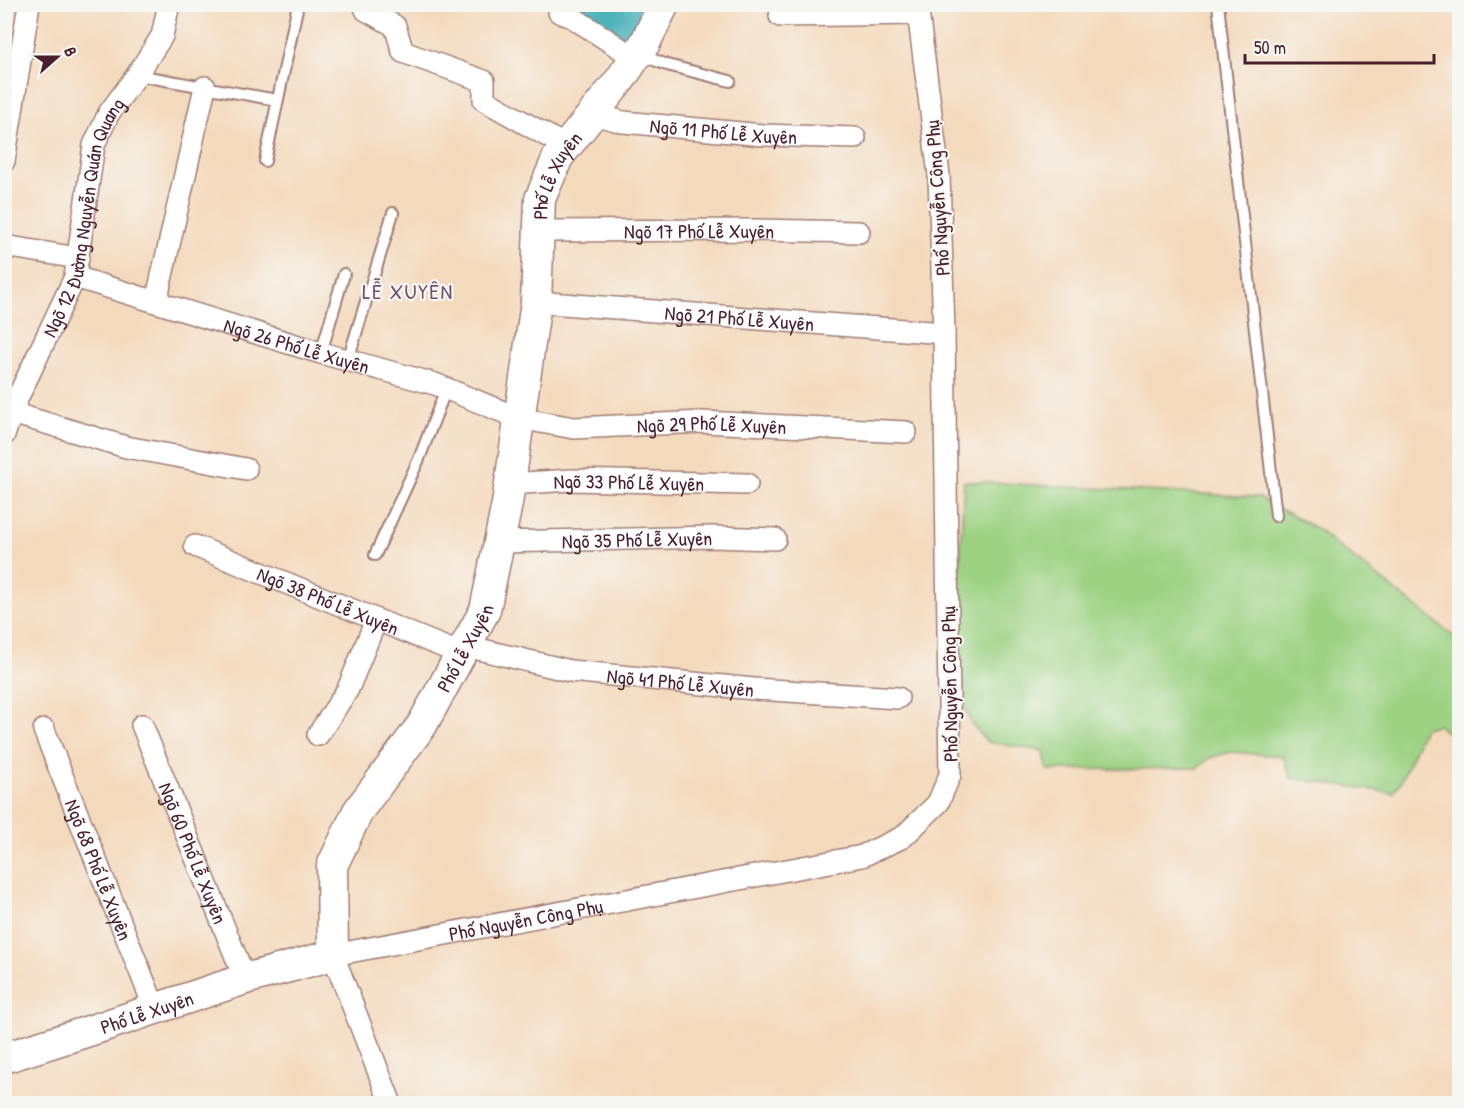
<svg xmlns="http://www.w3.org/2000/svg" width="1464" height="1108" font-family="'Patrick Hand',sans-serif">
	<rect width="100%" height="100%" fill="#f6f6f2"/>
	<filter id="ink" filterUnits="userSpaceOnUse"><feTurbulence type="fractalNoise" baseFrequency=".0167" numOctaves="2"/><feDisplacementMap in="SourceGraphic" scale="12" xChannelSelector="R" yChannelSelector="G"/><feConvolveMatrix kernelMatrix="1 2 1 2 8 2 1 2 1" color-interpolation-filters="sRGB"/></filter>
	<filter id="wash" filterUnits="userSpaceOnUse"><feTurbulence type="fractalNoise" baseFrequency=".008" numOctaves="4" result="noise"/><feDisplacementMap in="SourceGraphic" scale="24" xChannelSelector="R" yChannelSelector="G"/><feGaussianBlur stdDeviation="1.35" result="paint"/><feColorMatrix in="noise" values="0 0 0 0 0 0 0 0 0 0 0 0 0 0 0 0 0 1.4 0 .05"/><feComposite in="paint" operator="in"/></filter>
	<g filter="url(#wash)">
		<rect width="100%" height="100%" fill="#f4dabd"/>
		<!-- green -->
		<path fill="#9dd283" stroke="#747857" stroke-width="1.5" d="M964,481L1258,497L1315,528L1455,637L1459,643V743L1438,725L1424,728L1401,781L1393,793L1291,778L1283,756L1230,752L1210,758L1197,768L1047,770L1044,751L987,742L971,723L954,681Z"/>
		<!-- water -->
		<path fill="#3aabb4" stroke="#426570" stroke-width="1.5" d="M573,5H644L627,45L576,10Z"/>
	</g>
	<g filter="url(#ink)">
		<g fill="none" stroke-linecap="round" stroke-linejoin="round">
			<defs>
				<g id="lane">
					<path d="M1218,4L1276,516"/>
					<path d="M639,54L667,65L730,81"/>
					<path d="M137,75L277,100"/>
					<path d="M265,161L298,4"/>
					<path d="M321,353L344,274"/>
					<path d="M348,360L393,213"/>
					<path d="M375,555L419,459L446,389"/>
				</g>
				<g id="street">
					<path d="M364,4L366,10L395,26L403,52L484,81V100L567,147"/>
					<path d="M561,4L559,12L572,17L635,58"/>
					<path d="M780,16L918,14"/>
					<path id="s1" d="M593,114L623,122L763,135L855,138"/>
					<path d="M4,161L29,4"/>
					<path id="s2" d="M539,231L756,230L859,232"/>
					<path d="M4,246L78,258"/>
					<path id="s3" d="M75,277L321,353L435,384L518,418L574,428L703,422L906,432"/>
					<path d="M156,302L205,87"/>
					<path id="s4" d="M536,302L944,333"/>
					<path d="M12,413L126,447L246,469"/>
					<path id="s5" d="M4,435L17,399L75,277L94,145L109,113L137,75L162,36L169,4"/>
					<path id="s6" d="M509,484L571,480L747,484"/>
					<path id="s7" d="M499,542L713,537L775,539"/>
					<path id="s8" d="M195,546L461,654"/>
					<path id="s9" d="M466,646L570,671L754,689L898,698"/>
					<path id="s10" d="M142,725L245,979"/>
					<path id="s11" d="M44,730L155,1009"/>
					<path d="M318,735L348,689L376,620"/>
					<path id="s12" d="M391,1104L333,955L862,856L903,837L938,803L950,775L944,333L939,175L917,4"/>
				</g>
				<g id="secondary">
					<path id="s13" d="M4,1058L95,1029L245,979L333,955L332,866L358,811L422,725L485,610L507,504L536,302L540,199L558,157L620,80L645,43L664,4"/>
				</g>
			</defs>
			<!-- lane casing -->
			<use href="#lane" stroke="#9f7c74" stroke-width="14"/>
			<!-- street casing -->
			<use href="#street" stroke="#9f7c74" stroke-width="24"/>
			<!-- secondary casing -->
			<use href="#secondary" stroke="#9f7c74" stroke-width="33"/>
			<!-- lane -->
			<use href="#lane" stroke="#fff" stroke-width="10"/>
			<!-- street -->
			<use href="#street" stroke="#fff" stroke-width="21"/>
			<!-- secondary -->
			<use href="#secondary" stroke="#fff" stroke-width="30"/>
		</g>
	</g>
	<g text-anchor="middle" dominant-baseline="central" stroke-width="4.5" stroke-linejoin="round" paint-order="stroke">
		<!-- street labels -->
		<g font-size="20" fill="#4a1f2b" stroke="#f6f6f2">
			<text stroke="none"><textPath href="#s1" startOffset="132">Ngõ 11 Phố Lễ Xuyên</textPath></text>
			<text stroke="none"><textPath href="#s13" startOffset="1176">Phố Lễ Xuyên</textPath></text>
			<text transform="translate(937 198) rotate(-94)">Phố Nguyễn Công Phụ</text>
			<text stroke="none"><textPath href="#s5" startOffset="234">Ngõ 12 Đường Nguyễn Quán Quang</textPath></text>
			<text stroke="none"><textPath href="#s2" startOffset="160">Ngõ 17 Phố Lễ Xuyên</textPath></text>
			<text stroke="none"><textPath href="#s4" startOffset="204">Ngõ 21 Phố Lễ Xuyên</textPath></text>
			<text stroke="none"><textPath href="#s3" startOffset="232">Ngõ 26 Phố Lễ Xuyên</textPath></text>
			<text stroke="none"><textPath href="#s3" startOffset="660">Ngõ 29 Phố Lễ Xuyên</textPath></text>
			<text stroke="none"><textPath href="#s6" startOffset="120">Ngõ 33 Phố Lễ Xuyên</textPath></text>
			<text stroke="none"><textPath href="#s7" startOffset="138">Ngõ 35 Phố Lễ Xuyên</textPath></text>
			<text stroke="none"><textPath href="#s8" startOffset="144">Ngõ 38 Phố Lễ Xuyên</textPath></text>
			<text stroke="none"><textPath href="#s13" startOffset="690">Phố Lễ Xuyên</textPath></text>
			<text stroke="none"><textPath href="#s9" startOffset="218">Ngõ 41 Phố Lễ Xuyên</textPath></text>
			<text transform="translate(949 684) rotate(-91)">Phố Nguyễn Công Phụ</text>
			<text stroke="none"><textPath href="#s10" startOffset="138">Ngõ 60 Phố Lễ Xuyên</textPath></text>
			<text stroke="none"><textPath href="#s11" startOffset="150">Ngõ 68 Phố Lễ Xuyên</textPath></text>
			<text stroke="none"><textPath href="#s12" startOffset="356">Phố Nguyễn Công Phụ</textPath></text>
			<text stroke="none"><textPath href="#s13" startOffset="150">Phố Lễ Xuyên</textPath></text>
		</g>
		<!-- quarter labels -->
		<g font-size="22" letter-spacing="1.5" fill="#74526f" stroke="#f6f6f2">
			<text x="408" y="291">LỄ XUYÊN</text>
		</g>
	</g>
	<!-- margin -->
	<rect width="1464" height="1108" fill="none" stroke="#f6f6f2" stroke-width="24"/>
	<!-- north arrow -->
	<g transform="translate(57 57) rotate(69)" stroke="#f6f6f2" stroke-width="4.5" paint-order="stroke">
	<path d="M0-4.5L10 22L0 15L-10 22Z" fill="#4a1f2b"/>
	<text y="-9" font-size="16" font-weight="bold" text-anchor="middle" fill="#4a1f2b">B</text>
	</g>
	<!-- scale -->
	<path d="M1245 54v9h189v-9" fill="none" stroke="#4a1f2b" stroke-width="3"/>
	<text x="1254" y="54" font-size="18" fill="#4a1f2b" stroke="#f6f6f2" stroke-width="4.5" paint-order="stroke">50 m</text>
</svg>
